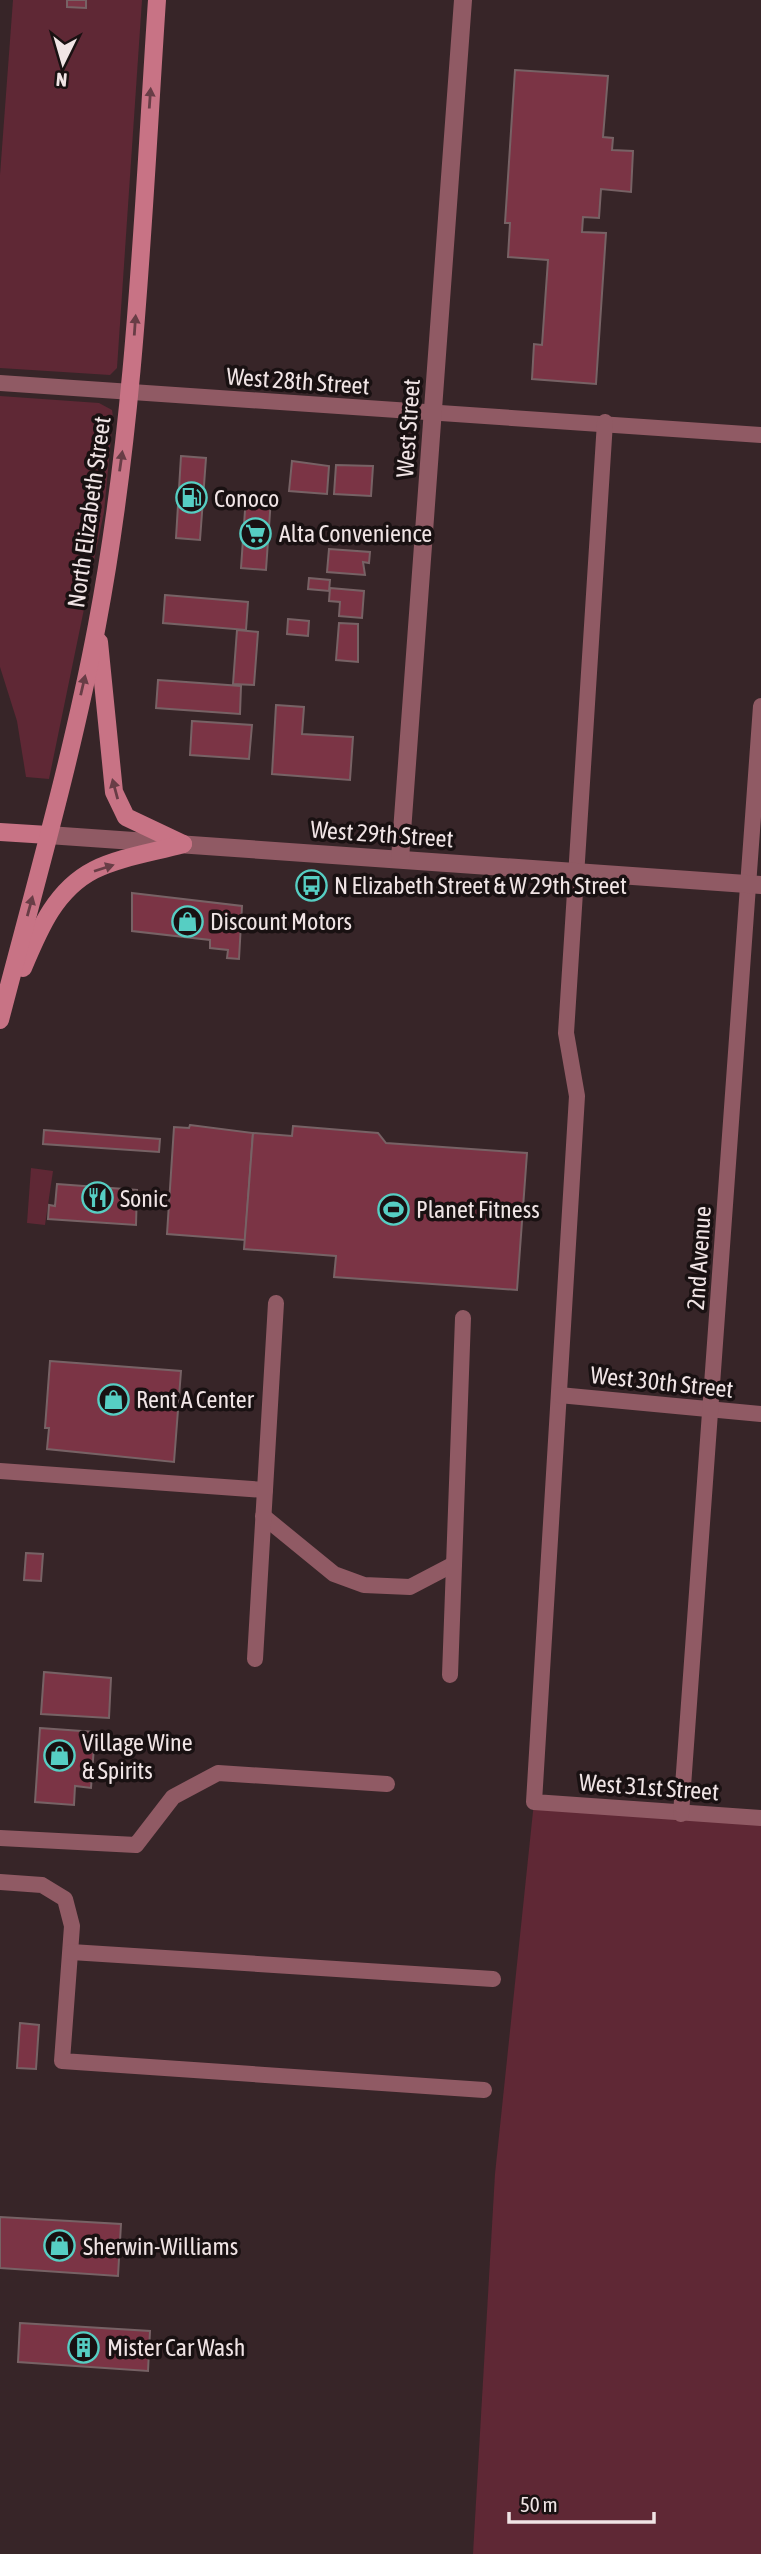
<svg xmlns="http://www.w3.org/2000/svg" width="761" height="2554" font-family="'Asap Condensed',sans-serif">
	<rect width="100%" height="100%" fill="#372528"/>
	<!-- green -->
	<g fill="#5f2835">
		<path d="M13,0H142L117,368L110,375L0,368V175Z"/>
		<path d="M0,396L99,403L112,410L113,417L104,512L49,779L26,777L17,721L0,667Z"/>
		<path d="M31,1168L53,1171L45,1225L27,1223Z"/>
		<path d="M534,1802L761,1816V2554H473L495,2174Z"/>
	</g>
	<!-- building -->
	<g fill="#7b3445" stroke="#776265" stroke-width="2">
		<path d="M67,0H86V8L67,7Z"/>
		<path d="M515,70L608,76L603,137L613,138L612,150L633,151L631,192L601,189L599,218L583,217L582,232L606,233L596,384L532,379L534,344L542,345L548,260L508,257L510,223H505Z"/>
		<path d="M181,456L206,458L200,540L176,538Z"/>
		<path d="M292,461L329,466L327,494L289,491Z"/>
		<path d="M336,465L373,466L371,496L334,494Z"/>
		<path d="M246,496L271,498L266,570L241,568Z"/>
		<path d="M329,549L370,552L369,563L363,562L365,575L327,572Z"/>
		<path d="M309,578L330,580L329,591L308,589Z"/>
		<path d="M330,588L364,591L362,618L339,616L340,602L329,601Z"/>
		<path d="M165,595L248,602L246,630L163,623Z"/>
		<path d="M288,619L309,621L308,636L287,634Z"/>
		<path d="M339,623L358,624V662L336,660Z"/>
		<path d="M237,630L258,632L254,685L233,684Z"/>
		<path d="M158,680L241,686L240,714L156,708Z"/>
		<path d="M276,705L304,707L302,734L353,737L350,780L272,774Z"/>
		<path d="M192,721L252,725L249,759L190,755Z"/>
		<path d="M132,893L242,906L239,959L227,958L228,950L210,948V940L132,931Z"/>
		<path d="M190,1125L253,1133L245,1240L167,1234L174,1127L189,1128Z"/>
		<path d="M293,1126L378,1133L386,1143L527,1153L517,1290L334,1277L336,1256L244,1249L253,1133L292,1136Z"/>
		<path d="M44,1130L160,1139L159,1152L43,1144Z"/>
		<path d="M57,1184L137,1190L136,1225L48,1219L49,1205L55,1206Z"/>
		<path d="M50,1361L181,1371L174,1462L47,1449L49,1428H45Z"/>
		<path d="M26,1553L43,1554L41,1581L24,1580Z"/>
		<path d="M44,1672L111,1678L109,1718L41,1714Z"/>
		<path d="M40,1728L95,1732L91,1788L75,1786L74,1805L35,1802Z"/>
		<path d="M20,2023L39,2025L36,2069L17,2068Z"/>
		<path d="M0,2217L121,2224L118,2276L0,2268Z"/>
		<path d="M20,2323L150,2331L148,2371L18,2362Z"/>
	</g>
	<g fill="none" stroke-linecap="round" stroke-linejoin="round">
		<!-- minor -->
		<g stroke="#905a64" stroke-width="16">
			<path d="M0,383L761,435"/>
			<path d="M605,422L566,1033L577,1096L534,1802L761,1818"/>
			<path d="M559,1395L761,1414"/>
			<path d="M0,1471L265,1490"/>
			<path d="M263,1516L334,1574L364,1585L410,1587L454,1564"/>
			<path d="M255,1659L276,1303"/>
			<path d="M450,1675L463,1318"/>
			<path d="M681,1814L761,706"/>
			<path d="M0,1838L136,1845L173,1797L218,1773L387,1784"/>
			<path d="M0,1882L42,1885L65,1899L72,1926L62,2061L484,2090"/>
			<path d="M71,1952L493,1979"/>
		</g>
		<!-- tertiary -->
		<g stroke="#905a64" stroke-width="18">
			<path d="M48,835L761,885"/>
			<path d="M400,859L463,0"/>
		</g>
		<!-- secondary -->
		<g stroke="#c87385" stroke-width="18">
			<path d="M99,642L114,792L126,817L183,844"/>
			<path d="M0,832L48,835"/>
			<path d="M23,968C39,930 55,890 94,870C120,857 155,852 183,844"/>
			<path d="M0,1020C34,889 72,758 97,625C136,419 143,209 157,0"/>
		</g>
	</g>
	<!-- one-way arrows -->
	<defs><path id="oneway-solid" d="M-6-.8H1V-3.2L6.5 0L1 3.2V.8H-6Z" transform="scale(1.75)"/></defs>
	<g fill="#683d46">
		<use href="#oneway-solid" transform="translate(150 98) rotate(-86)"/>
		<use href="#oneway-solid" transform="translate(135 325) rotate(-86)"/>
		<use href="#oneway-solid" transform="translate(121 461) rotate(-82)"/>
		<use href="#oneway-solid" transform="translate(83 685) rotate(-77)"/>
		<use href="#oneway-solid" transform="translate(115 789) rotate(-105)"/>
		<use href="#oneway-solid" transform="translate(104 868) rotate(-18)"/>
		<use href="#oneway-solid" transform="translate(30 906) rotate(-75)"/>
	</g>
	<!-- icons -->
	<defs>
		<symbol id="fuel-ring" viewBox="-11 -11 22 22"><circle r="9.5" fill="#191112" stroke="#56cec3" stroke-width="1.5"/><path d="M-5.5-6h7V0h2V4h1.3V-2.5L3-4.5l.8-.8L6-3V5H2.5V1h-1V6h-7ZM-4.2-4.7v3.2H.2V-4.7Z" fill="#56cec3"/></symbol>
		<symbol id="supermarket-ring" viewBox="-11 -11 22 22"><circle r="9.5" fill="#191112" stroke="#56cec3" stroke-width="1.5"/><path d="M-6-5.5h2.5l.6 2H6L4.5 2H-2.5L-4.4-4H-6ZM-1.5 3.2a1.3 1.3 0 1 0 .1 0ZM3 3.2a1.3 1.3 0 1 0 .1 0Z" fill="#56cec3"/></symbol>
		<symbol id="bus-ring" viewBox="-11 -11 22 22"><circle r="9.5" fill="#191112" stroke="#56cec3" stroke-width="1.5"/><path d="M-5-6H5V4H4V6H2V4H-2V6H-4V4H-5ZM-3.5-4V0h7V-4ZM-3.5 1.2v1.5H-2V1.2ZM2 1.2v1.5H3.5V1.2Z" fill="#56cec3"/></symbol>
		<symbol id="shop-ring" viewBox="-11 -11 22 22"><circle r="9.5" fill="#191112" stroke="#56cec3" stroke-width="1.5"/><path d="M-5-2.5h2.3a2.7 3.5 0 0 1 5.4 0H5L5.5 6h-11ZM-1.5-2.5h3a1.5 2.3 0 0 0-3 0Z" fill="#56cec3"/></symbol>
		<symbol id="restaurant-ring" viewBox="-11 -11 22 22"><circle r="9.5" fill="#191112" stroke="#56cec3" stroke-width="1.5"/><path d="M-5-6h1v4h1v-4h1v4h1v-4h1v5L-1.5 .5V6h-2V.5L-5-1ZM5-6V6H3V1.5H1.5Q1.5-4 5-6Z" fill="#56cec3"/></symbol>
		<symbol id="stadium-ring" viewBox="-11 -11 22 22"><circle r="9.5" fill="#191112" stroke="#56cec3" stroke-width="1.5"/><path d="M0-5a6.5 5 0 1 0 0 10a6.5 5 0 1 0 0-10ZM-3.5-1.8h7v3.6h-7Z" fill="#56cec3"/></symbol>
		<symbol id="building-ring" viewBox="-11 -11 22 22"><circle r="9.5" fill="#191112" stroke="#56cec3" stroke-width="1.5"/><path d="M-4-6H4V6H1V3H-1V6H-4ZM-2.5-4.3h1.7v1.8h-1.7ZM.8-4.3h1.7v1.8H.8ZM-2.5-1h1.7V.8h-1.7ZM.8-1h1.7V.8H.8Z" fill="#56cec3"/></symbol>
	</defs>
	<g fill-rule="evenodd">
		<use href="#fuel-ring" x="174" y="480" width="35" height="35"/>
		<use href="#supermarket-ring" x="238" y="516" width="35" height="35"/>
		<use href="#bus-ring" x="294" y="868" width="35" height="35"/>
		<use href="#shop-ring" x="170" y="904" width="35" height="35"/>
		<use href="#restaurant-ring" x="80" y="1180" width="35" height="35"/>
		<use href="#stadium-ring" x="376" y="1192" width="35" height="35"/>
		<use href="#shop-ring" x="96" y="1382" width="35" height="35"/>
		<use href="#shop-ring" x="42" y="1738" width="35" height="35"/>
		<use href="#shop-ring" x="42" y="2228" width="35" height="35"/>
		<use href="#building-ring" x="66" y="2330" width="35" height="35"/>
	</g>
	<g text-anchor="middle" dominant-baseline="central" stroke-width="7" stroke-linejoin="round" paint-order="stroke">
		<!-- street labels -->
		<g font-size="24" fill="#f0e4e5" stroke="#191112">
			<text transform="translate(298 381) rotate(4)">West 28th Street</text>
			<text transform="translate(408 428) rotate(-86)">West Street</text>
			<text transform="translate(89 512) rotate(-82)">North Elizabeth Street</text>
			<text transform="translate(382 834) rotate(4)">West 29th Street</text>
			<text transform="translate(699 1258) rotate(-86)">2nd Avenue</text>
			<text transform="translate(662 1382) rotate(6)">West 30th Street</text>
			<text transform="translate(649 1787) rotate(4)">West 31st Street</text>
		</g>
		<!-- poi labels -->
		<g font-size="24" fill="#f0e4e5" stroke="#191112" text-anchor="start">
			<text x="214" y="498">Conoco</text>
			<text x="279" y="533">Alta Convenience</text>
			<text x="334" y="885">N Elizabeth Street &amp; W 29th Street</text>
			<text x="210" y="921">Discount Motors</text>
			<text x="120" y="1198">Sonic</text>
			<text x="416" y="1209">Planet Fitness</text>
			<text x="136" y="1399">Rent A Center</text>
			<text x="82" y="1742">Village Wine<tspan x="82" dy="28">&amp; Spirits</tspan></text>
			<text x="83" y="2246">Sherwin-Williams</text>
			<text x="107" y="2347">Mister Car Wash</text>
		</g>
	</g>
	<!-- north arrow -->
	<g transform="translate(63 63) rotate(185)" stroke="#191112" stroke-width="5" paint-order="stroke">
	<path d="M0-5L12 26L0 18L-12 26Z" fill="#f0e4e5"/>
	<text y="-10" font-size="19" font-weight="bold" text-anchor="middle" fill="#f0e4e5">N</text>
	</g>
	<!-- scale -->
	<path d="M509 2512v10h145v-10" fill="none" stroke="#f0e4e5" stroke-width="3.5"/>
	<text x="520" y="2512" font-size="21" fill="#f0e4e5" stroke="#191112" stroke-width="5" paint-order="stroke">50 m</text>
</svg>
